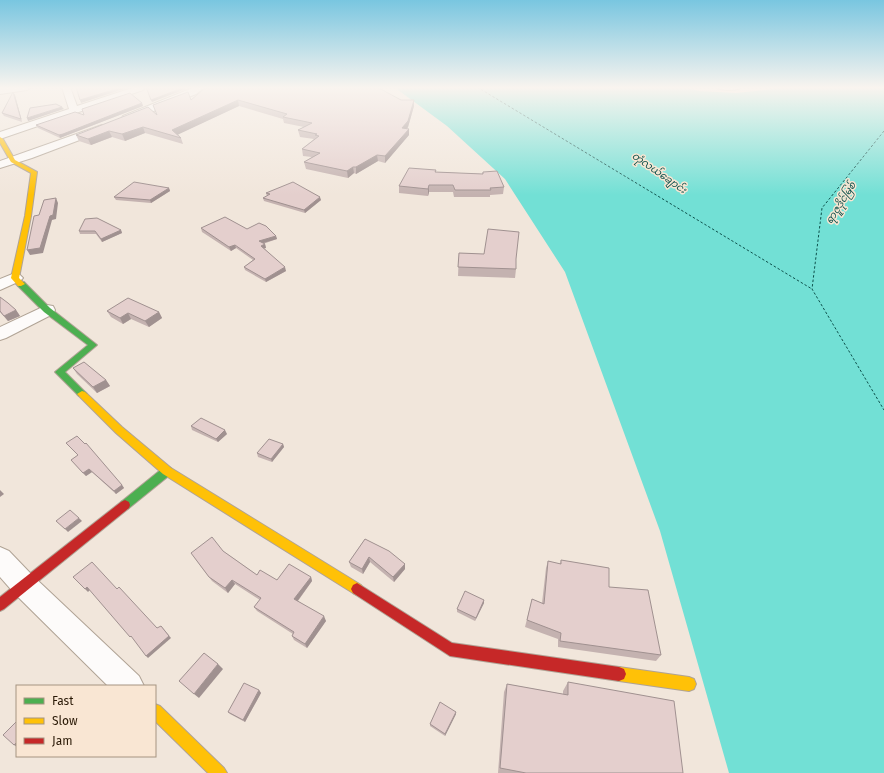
<svg xmlns="http://www.w3.org/2000/svg" width="884" height="773" font-family="'Fira Sans','Noto Sans Myanmar',sans-serif">
	<rect width="100%" height="100%" fill="#f1e6db"/>
	<!-- water -->
	<path fill="#72e0d5" d="M394,87H681L700,91L736,93L794,87H884V773H729L660,531L565,272L505,179L447,126Z"/>
	<g fill="none" stroke-linecap="round" stroke-linejoin="round">
		<!-- ferry -->
		<g stroke="#0d514c" stroke-width="1" stroke-dasharray="2.5 2" stroke-linecap="butt">
			<path d="M477,87L812,289"/>
			<path d="M884,131L822,208L812,289L884,410"/>
		</g>
		<defs>
			<g id="street">
				<path d="M12,87H31L27,90L0,94V88Z"/>
				<path d="M62,87H70L77,106L135,87H143L144,88L143,90L0,139V132L69,109Z"/>
				<path d="M195,87H205L196,94L131,120L127,121L122,118L123,116Z"/>
				<path d="M716,87H742C737,91 721,91 716,87Z"/>
				<path d="M102,125L107,128L106,130L32,158L0,168V161Z"/>
				<path d="M15,273L20,275L23,278L20,281L0,290V279Z"/>
				<path d="M47,305L53,306L55,310L53,314L6,338L0,340V327Z"/>
				<path d="M0,547L9,551L33,576L139,676L144,686H108L15,594L0,577Z"/>
			</g>
			<g id="fast">
				<path d="M18,282H24L50,308L97,345L65,372L87,394L85,396H79L55,372L88,345L44,312L18,286Z"/>
				<path d="M167,467L171,468L172,471L171,474L129,508L125,510L121,508L120,505L121,502L163,468Z"/>
			</g>
			<g id="slow">
				<path d="M0,137L3,139L15,160L37,172L31,216L19,278L25,284L21,286H18L11,278L25,216L31,173L11,162L0,143Z"/>
				<path d="M82,391L85,392L122,427L171,468L361,585L363,589L361,593L357,595L353,593L163,474L116,433L77,394Z"/>
				<path d="M619,667L689,677L694,679L696,684L694,689L689,691L619,681L614,679L612,674L614,669Z"/>
				<path d="M155,704L160,706L224,768L227,773H208L155,721Z"/>
			</g>
			<g id="jam">
				<path d="M125,500L129,502L130,505L129,508L4,609L0,611V597L121,502Z"/>
				<path d="M357,583L452,643L619,667L624,669L626,674L624,679L619,681L450,656L353,593L351,589L353,585Z"/>
			</g>
		</defs>
		<!-- street casing -->
		<use href="#street" stroke="#b0a395" stroke-width="2"/>
		<!-- fast casing -->
		<use href="#fast" stroke="#b0a395" stroke-width="2"/>
		<!-- slow casing -->
		<use href="#slow" stroke="#b0a395" stroke-width="2"/>
		<!-- jam casing -->
		<use href="#jam" stroke="#b0a395" stroke-width="2"/>
		<!-- street -->
		<use href="#street" fill="#fdfbfa" fill-rule="evenodd"/>
		<!-- fast -->
		<use href="#fast" fill="#4caf50" fill-rule="evenodd"/>
		<!-- slow -->
		<use href="#slow" fill="#ffc107" fill-rule="evenodd"/>
		<!-- jam -->
		<use href="#jam" fill="#c62828" fill-rule="evenodd"/>
	</g>
	<!-- wall -->
	<g fill="#c4b2b0">
		<path d="M13,92L15,95L22,122L4,116L2,113Z"/>
		<path d="M191,100H414V106L408,127L407,129H409V135L385,163L378,161L356,174L354,173L348,178L306,169L304,162L312,157L303,156L302,149L314,139L300,137L298,130L304,127L284,123L283,119L239,106L178,134L181,138L183,144L145,133L125,141L112,137L91,145L79,141L76,135L156,115Z"/>
		<path d="M142,103L143,106L65,136L60,138L38,128L36,125Z"/>
		<path d="M436,170V172L482,174L483,172L504,187L503,194L490,195V197H454L453,192H429L428,196L399,193V186Z"/>
		<path d="M169,188L170,191L151,203L116,200L114,197Z"/>
		<path d="M266,193L321,200L305,213L264,201L263,198L267,196Z"/>
		<path d="M201,228L247,229L276,236L277,239L263,244H265L266,248H264L286,271L266,282L245,270L244,267L253,260L236,248L231,251L202,232Z"/>
		<path d="M121,230L122,233L102,242L96,234H80L79,231Z"/>
		<path d="M459,253L516,259V269L515,278L458,276Z"/>
		<path d="M0,297L16,310L20,316L8,321L0,312Z"/>
		<path d="M107,311L159,312L162,318L149,327L131,319L123,324L111,317Z"/>
		<path d="M73,368L106,380L110,386L97,393L77,374Z"/>
		<path d="M191,426L227,434L218,442L192,430Z"/>
		<path d="M66,443L122,485L124,488L116,494L92,472L86,476L71,460L78,455Z"/>
		<path d="M283,444L284,447L272,462L258,457L257,453Z"/>
		<path d="M365,539L405,564V569L394,582L370,562L363,574L351,567L349,562Z"/>
		<path d="M223,551L257,575L277,580L311,577L312,581L298,601L326,621L307,648L294,640L292,636L293,634L257,611L254,607L260,600L235,584L228,593L212,581L194,557Z"/>
		<path d="M561,560L609,587L661,655L656,661L558,647V639L525,627L532,599L542,603L546,568L548,561L560,564Z"/>
		<path d="M484,600V603L475,621L457,612V609Z"/>
		<path d="M568,682L683,773H498L504,692L507,684L563,694V691Z"/>
		<path d="M259,690L261,693L245,722L230,714L228,712Z"/>
		<path d="M456,714L445,736L430,726V724Z"/>
	</g>
	<!-- shaded-wall -->
	<g fill="#a09190">
		<path d="M123,87L124,89L81,103L80,100Z"/>
		<path d="M185,87L186,89L152,102L151,100Z"/>
		<path d="M13,92L15,95L22,122L21,119Z"/>
		<path d="M238,100L239,106L175,136L172,130Z"/>
		<path d="M414,100V106L408,127L402,135V128Z"/>
		<path d="M142,103L143,106L65,136L60,138L59,135Z"/>
		<path d="M62,107L64,109L28,121L27,118Z"/>
		<path d="M143,127L145,133L125,141L122,134Z"/>
		<path d="M409,129V135L385,163V156Z"/>
		<path d="M109,131L112,137L91,145L88,139Z"/>
		<path d="M377,155L378,161L356,174V167Z"/>
		<path d="M353,167L354,173L348,178L347,171Z"/>
		<path d="M429,185V192L428,196V189Z"/>
		<path d="M169,188L170,191L151,203L150,200Z"/>
		<path d="M320,197L321,200L305,213L304,210Z"/>
		<path d="M56,198L58,203L56,219L52,220L43,253L30,255L27,250Z"/>
		<path d="M121,230L122,233L102,242L101,239Z"/>
		<path d="M276,236L277,239L260,244L259,241Z"/>
		<path d="M265,244L266,248L262,249L261,246Z"/>
		<path d="M235,245L236,248L231,251L229,247Z"/>
		<path d="M285,267L286,271L266,282L265,279Z"/>
		<path d="M16,310L20,316L8,321L4,316Z"/>
		<path d="M159,312L162,318L149,327L145,321Z"/>
		<path d="M128,313L131,319L123,324L120,318Z"/>
		<path d="M106,380L110,386L97,393L93,387Z"/>
		<path d="M225,430L227,434L218,442L216,439Z"/>
		<path d="M283,444L284,447L272,462L271,459Z"/>
		<path d="M89,469L92,472L86,476L83,473Z"/>
		<path d="M122,485L124,488L116,494L114,491Z"/>
		<path d="M0,490L4,494L0,497Z"/>
		<path d="M79,518L82,521L68,532L65,529Z"/>
		<path d="M369,557L370,562L363,574L362,569Z"/>
		<path d="M405,564V569L394,582L393,577Z"/>
		<path d="M311,577L312,581L296,603L294,599Z"/>
		<path d="M232,580L235,584L228,593L225,588Z"/>
		<path d="M87,587L90,590L88,592L85,589Z"/>
		<path d="M484,600V603L475,621L476,618Z"/>
		<path d="M324,616L326,621L307,648L305,644Z"/>
		<path d="M161,626L171,638L148,658L146,656Z"/>
		<path d="M218,664L223,669L199,698L194,694Z"/>
		<path d="M259,690L261,693L245,722L243,720Z"/>
		<path d="M456,712V714L445,736V734Z"/>
		<path d="M17,742V747L14,745Z"/>
	</g>
	<!-- building -->
	<g fill="#e4cfcd" stroke="#a09190">
		<path d="M76,87H123L80,100Z"/>
		<path d="M146,87H185L151,100Z"/>
		<path d="M210,87H377L401,100H414L408,121L402,128L409,129L385,156L377,155L356,167H353L347,171L304,162L320,153L302,149L319,136L315,135L317,134L298,130L312,123L283,117L287,114L238,100L172,130L181,138L143,127L122,134L109,131L88,139L76,135L148,107L157,115L153,105L188,92L191,100L205,88Z"/>
		<path d="M13,92L21,119L2,113Z"/>
		<path d="M130,93L142,103L63,134L59,135L36,125L75,112L84,115L82,109Z"/>
		<path d="M56,104L62,107L27,118L30,108Z"/>
		<path d="M409,168L436,170L435,172L483,174V172L497,171L504,187L490,188L491,190H455L453,185H429L428,189L399,186Z"/>
		<path d="M134,182L169,188L150,200L114,197Z"/>
		<path d="M293,182L320,197L304,210L263,198L270,194L266,193Z"/>
		<path d="M56,198L53,215L50,216L40,248L27,250L34,216L39,215L44,200Z"/>
		<path d="M225,217L247,229L259,223L266,226L276,236L259,241L265,244L261,246L285,267L265,279L244,267L255,259L235,245L229,247L201,228Z"/>
		<path d="M97,218L121,230L101,239L95,231H79L85,219Z"/>
		<path d="M488,229L519,232L516,259V269L458,267L459,253L484,254Z"/>
		<path d="M0,297L8,303L16,310L4,316L0,311Z"/>
		<path d="M128,298L159,312L145,321L128,313L120,318L107,311Z"/>
		<path d="M84,362L106,380L93,387L73,368Z"/>
		<path d="M201,418L225,430L216,439L191,426Z"/>
		<path d="M77,436L85,444L86,443L122,485L114,491L89,469L83,473L71,460L78,455L66,443Z"/>
		<path d="M269,439L283,444L271,459L257,453Z"/>
		<path d="M70,510L79,518L65,529L56,521Z"/>
		<path d="M212,537L223,551L257,575L260,570L277,580L289,564L311,577L294,599L324,616L305,644L292,636L294,632L254,607L261,598L232,580L225,588L209,577L191,553Z"/>
		<path d="M365,539L389,551L405,564L393,577L369,557L362,569L349,562Z"/>
		<path d="M561,560L609,568V587L648,590L661,655L560,641L561,633L527,620L532,599L544,604L548,561L561,564Z"/>
		<path d="M92,562L117,589L119,587L157,628L161,626L169,636L146,656L131,636L130,637L87,587L85,589L73,577Z"/>
		<path d="M465,591L484,600L476,618L457,609Z"/>
		<path d="M204,653L218,664L194,694L179,681Z"/>
		<path d="M568,682L674,701L683,773H526L500,768L507,684L568,695Z"/>
		<path d="M244,683L259,690L243,720L228,712Z"/>
		<path d="M440,702L456,712L445,734L430,724Z"/>
		<path d="M17,721V742L14,745L3,735Z"/>
	</g>
	<!-- sky -->
	<linearGradient id="sky" x2="0" y2="1"><stop stop-color="#79c6e0"/><stop offset="0.45" stop-color="#f9f4ef"/><stop offset="1" stop-color="#f9f4ef" stop-opacity="0"/></linearGradient>
	<rect width="884" height="195" fill="url(#sky)"/>
	<g text-anchor="middle" dominant-baseline="central" stroke-width="3" stroke-linejoin="round" paint-order="stroke">
		<!-- far-water labels -->
		<g font-size="10" font-style="italic" fill="#0d514c" stroke="#f9e6d3">
			<text transform="translate(659 173) rotate(35)">တုံလယ်ချောင်း</text>
			<text transform="translate(841 203) rotate(-58)">ရာဇူဒိုင်မြစ်</text>
		</g>
	</g>
	<!-- legend -->
	<rect x="16" y="685" width="140" height="72" fill="#f9e6d3" stroke="#a69481"/>
	<rect x="24" y="698" width="20" height="6" fill="#4caf50" stroke="#a69481"/>
	<text x="52" y="705" font-size="12" fill="#2a1906">Fast</text>
	<rect x="24" y="718" width="20" height="6" fill="#ffc107" stroke="#a69481"/>
	<text x="52" y="725" font-size="12" fill="#2a1906">Slow</text>
	<rect x="24" y="738" width="20" height="6" fill="#c62828" stroke="#a69481"/>
	<text x="52" y="745" font-size="12" fill="#2a1906">Jam</text>
</svg>
